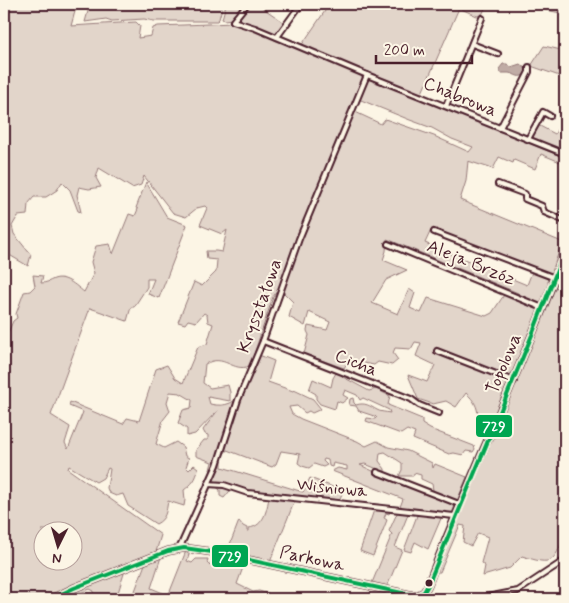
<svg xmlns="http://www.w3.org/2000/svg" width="569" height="603" font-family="Mynerve,sans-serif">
	<rect width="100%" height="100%" fill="#fcf5e5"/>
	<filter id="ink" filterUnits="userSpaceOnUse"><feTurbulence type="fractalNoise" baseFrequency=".02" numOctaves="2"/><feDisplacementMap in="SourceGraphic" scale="10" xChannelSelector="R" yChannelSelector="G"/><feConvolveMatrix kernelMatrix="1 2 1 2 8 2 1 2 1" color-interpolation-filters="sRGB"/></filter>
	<g filter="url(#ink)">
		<!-- green -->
		<g fill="#e2d5ca" stroke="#967a7a" fill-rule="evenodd">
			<path d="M4,4H77L71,26L136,22L140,26L138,38L151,36L153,28L158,26L234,23L274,37L364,75L363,82L366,83L368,79H374L565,158V164L541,154L535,169L514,160L513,163L499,157L493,169L468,161L466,181L460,200L562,242L551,275L431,230L425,243L527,285L532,272L547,277L548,282L557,288L565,266V535C553,563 553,566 522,556L510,568L483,576L485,566L481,563L488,537L478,533L471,546L463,542L465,526L460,525L440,572H435L456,521L490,445L498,432L485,425L478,417C478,407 474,400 466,393L456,407L446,401L433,404L418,399L408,375L427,382L435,365L416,356L421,343L415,342L411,349L395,348L393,353L398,360L392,365L378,362L374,365L349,360L344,368L304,354L309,335L307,331L308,326L327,330L330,322L309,312L305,326L289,317L293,302L279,288L273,297L250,366C232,373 225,353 205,364L203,383L210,388L228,385L230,392V401L208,397L210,404C242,412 251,379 259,355L274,361L268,382L293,391L294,390L313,399L321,409L312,413L309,411L305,413L297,406L289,407L292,414L301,419L357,441L366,446L377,441L388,447L408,451L432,463L433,468L435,464L467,477L452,513L400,507L403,499L332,471L338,468L347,470V466L333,463L332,467L329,466L328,460L324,459L323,461L327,465L323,467L314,464L309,468L302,466L298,463L300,454L281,451L276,464L272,467L227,450L222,457V467L303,492L310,478L343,491L339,501L252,491L234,486L224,498L220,496V490L212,483L215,474L210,470L212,462L196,456V450L204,440H208V435L205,434L203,430L218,410L195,434L187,436V429L178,423L183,410L191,408L192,400L180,393L170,392L167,402L170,411L163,420L156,444L164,448L176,442L183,447L185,456L189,458L186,467L189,470L194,465L198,468C197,479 192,484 184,490L185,500L184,506L168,501C166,512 166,519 156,524L128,506L123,494L116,496L109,493L107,488L110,469L108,468L103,478L96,482L69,466L68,469L161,535L156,552L127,564L116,599H91L94,591L90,589L66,599H4V342L13,321L17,318L16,314L24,292L30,291L35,286L33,275L43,276L41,283C47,283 49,281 54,279C65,275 75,285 84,292L94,273L91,262L96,246L110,244L113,254L129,214L135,216L138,209L136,208L146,182L167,217L187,225L159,298L148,294L154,279H147V287L134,307H131L127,321L90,308L51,415L70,427L65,443L68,449L83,412L69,406L70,402L123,424L127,418L139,421L156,369L167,365L175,378L183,383L198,347L207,344L213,324L208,322L207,315L204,313L196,322L188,320L185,324L178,322L194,282L202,286L216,272L217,260L207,259L206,251H216L222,252L227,230L222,234L200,225L207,208L205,206L197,208L186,217L173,213L144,176L141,185L132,188L99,168L96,178L101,187L89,189L79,187L77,195L81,212L78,211L70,190L62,182L57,190L46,197H34L28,204L27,215L18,216L12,226L14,234L31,255L28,266L6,253L7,238L4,234ZM356,98L410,120L432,128L452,139L473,147L469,152L434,136L385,119L381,124L351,110ZM387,239L518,293L519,294L516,296L506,292L492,313L486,316L428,298L421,313L410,308L415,293L409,289L398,314L372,303L386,280L407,270L383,260L386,251ZM385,452L402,463V470L399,476H413L414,473L421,475V479L432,484L433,490L431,494L388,478L360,465L365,464L385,472V469L379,461L380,453ZM42,530H72V560H42Z"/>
			<path d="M90,4H223L219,19L217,21H154L144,19L112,21L106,19L85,22Z"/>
			<path d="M226,4H246L232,19L224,20L222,19Z"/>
			<path d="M250,4H257L285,23L278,32L274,33L238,21L237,18Z"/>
			<path d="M322,4H487L482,15L477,16L459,8L421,95L301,46L327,8Z"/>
			<path d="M518,4H565V14Z"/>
			<path d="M565,42V78L531,66L544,46L561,50Z"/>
			<path d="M561,122L565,125V151L531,138L538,125L555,134Z"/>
			<path d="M336,373L341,374L343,377L369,391L376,389L390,396L388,405L422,419V424L430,429L474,446L475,449L473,452L466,451L463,455L454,453L449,454L413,439L415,433L407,430L401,434L366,421L367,418L375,419L377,417L359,411L356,406L349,405L350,399L353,398L354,403L356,405C365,402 370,406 377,410C380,412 386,412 390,413L389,410L363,398L360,400L357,395L345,390L343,395L348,398L342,403L337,401L335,409L320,404L316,399V394L309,390L313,379L331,387L333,378Z"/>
			<path d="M269,497L295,500L270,562L227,552L239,521L243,526L247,528V531H249V528C264,526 267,510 269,497Z"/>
			<path d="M376,508L391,510L389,514L386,513L384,518L387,520L373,556L360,551L374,510Z"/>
			<path d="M398,511L409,512L395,547L402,550L387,587L372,583L392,534L389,531Z"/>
			<path d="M418,513L442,516L428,549L415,542L411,552L404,550Z"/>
			<path d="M186,551L189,555L187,561L192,563L196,559H208L207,563L210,566L213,556L226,557L245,562L237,584L253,592L259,591L285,599H167Z"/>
			<path d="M161,557L151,588L163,593L160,599H132L145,564Z"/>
		</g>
		<!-- water -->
		<path fill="#c0aca5" stroke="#917474" d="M503,64H507L511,67L520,64L526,69V73C519,80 516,74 509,73C506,73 504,73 501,73L499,69Z"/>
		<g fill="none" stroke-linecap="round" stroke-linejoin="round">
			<defs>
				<g id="street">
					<path d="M247,4L233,21L255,28L367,75L565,154"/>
					<path d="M277,37L301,4"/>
					<path d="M472,44L498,54"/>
					<path d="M446,106L482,18"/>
					<path d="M500,128L529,72V67"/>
					<path d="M528,139L543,112L550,116"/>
					<path d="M498,184L525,194V199L542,206L544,212L565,221"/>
					<path d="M434,232L555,278"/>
					<path d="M388,244L543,308"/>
					<path d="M263,341L411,399L419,405L439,413"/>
					<path d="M437,351L514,381"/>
					<path d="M377,472L459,504"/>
					<path d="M208,484L224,485L248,493L454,516"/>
					<path d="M180,547L217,465L238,400L263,341L299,239L367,75"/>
					<path d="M417,596L435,599"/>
					<path d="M477,599L518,591L565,560"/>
				</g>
				<path id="secondary" d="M51,599L74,588L168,551L184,548L212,552L416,596L424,592L428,585C471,472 524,364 565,250"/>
			</defs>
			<!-- street casing -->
			<use href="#street" stroke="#4a1f2b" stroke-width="8"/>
			<!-- secondary casing -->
			<use href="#secondary" stroke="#4a1f2b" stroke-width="9"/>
			<!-- street -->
			<use href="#street" stroke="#fcf5e5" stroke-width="4"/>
			<!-- secondary -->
			<use href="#secondary" stroke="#fcf5e5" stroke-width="5.5"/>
			<defs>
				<g id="bus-1">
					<path d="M416,596L424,592L428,585L532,335L565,250"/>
					<path d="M51,599L74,588L168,551L184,548L212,552L416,596"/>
				</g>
			</defs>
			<!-- bus-1 casing -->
			<use href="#bus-1" stroke="#fcf5e5" stroke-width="8"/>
			<!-- bus-1 -->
			<use href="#bus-1" stroke="#00a651" stroke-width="4"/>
		</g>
	</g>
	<!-- markers -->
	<circle fill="#4a1f2b" stroke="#fcf5e5" stroke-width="2" cx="429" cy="583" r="4.5"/>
	<g text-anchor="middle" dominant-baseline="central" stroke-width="4" stroke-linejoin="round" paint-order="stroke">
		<!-- street labels -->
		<g font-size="18" fill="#4a1f2b" stroke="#fcf5e5">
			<text transform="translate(460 97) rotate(22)">Chabrowa</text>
			<text transform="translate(471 263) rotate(22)">Aleja Brzóz</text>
			<text transform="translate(260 306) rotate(-70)">Kryształowa</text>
			<text transform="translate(356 363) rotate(22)">Cicha</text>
			<text transform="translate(504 364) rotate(-67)">Topolowa</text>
			<text transform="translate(332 488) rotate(6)">Wiśniowa</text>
			<text transform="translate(312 559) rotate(12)">Parkowa</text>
		</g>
	</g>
	<g stroke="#fcf5e5" stroke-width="2">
		<rect x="475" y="414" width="38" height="24" rx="5" fill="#00a651"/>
		<rect x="211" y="544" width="38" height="24" rx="5" fill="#00a651"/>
	</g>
	<g font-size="14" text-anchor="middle" font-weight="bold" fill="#fff">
		<text x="494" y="431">729</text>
		<text x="230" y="561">729</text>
	</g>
	<!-- margin -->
	<rect width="569" height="603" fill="none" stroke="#fcf5e5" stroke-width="20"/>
	<rect x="10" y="10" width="549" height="583" fill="none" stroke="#4a1f2b" stroke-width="2" filter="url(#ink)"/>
	<!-- north arrow -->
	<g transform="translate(58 546) rotate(185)"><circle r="24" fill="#fcf5e5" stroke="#b59f9b"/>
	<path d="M0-4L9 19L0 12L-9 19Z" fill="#4a1f2b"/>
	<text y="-8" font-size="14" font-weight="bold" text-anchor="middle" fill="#4a1f2b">N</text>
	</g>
	<!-- scale -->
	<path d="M376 55v8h96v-8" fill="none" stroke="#4a1f2b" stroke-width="2.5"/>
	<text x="384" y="55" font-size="15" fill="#4a1f2b" stroke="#fcf5e5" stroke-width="4" paint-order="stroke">200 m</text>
</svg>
